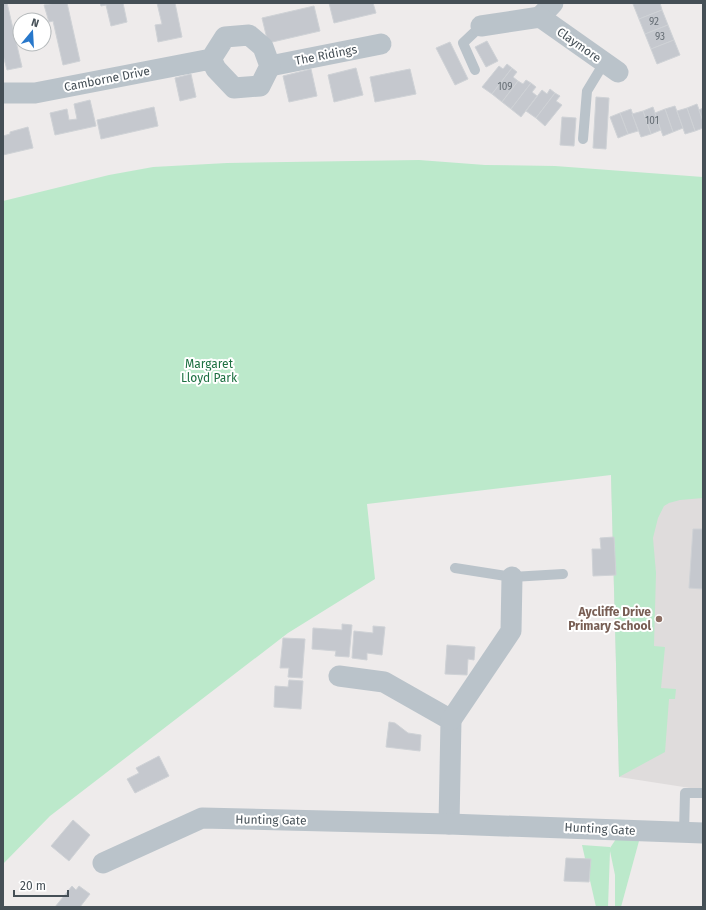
<svg xmlns="http://www.w3.org/2000/svg" width="706" height="910" font-family="'Fira Sans',sans-serif">
	<rect width="100%" height="100%" fill="#eeebeb"/>
	<!-- education -->
	<path fill="#dfdcdc" d="M703,461V790L619,777L611,475Z"/>
	<!-- green -->
	<g fill="#bce9cb">
		<path d="M419,160L485,165L555,166L703,177V498L680,500L669,503L664,506L658,518L653,538L656,573L654,646L665,647L661,688L676,689L675,699H669L665,752L619,777L611,475L367,504L375,579L288,633L50,816L3,864V201L109,175L153,167L227,163Z"/>
		<path d="M616,839L639,841L621,907H615V875L610,851L608,907H596L582,845L610,847V848Z"/>
	</g>
	<!-- building -->
	<g fill="#c5c8ce" stroke="#cfd2d6">
		<path d="M3,3H7L22,67L7,70L3,55Z"/>
		<path d="M55,3H67L80,61L63,65L53,21L49,22L44,5Z"/>
		<path d="M100,3H123L127,22L111,26L106,5L101,6Z"/>
		<path d="M157,3H175L182,37L158,42L155,25L162,24Z"/>
		<path d="M329,3H373L376,13L334,23Z"/>
		<path d="M636,3H660L662,10L639,19L633,4Z"/>
		<path d="M314,6L320,31L268,43L262,18Z"/>
		<path d="M662,10L668,25L645,34L639,19Z"/>
		<path d="M668,25L674,40L651,49L645,34Z"/>
		<path d="M674,40L680,55L657,64L651,49Z"/>
		<path d="M487,41L498,61L486,67L475,47Z"/>
		<path d="M450,42L468,79L455,85L436,48Z"/>
		<path d="M507,64L512,68L492,94L482,87L499,66L503,69Z"/>
		<path d="M356,68L363,95L334,102L328,75Z"/>
		<path d="M512,68L517,72L513,77L518,81L502,102L492,94Z"/>
		<path d="M311,69L317,96L289,102L283,76Z"/>
		<path d="M410,69L416,94L375,102L370,77Z"/>
		<path d="M191,74L196,97L180,101L175,78Z"/>
		<path d="M526,80L531,83L511,109L502,102L518,81L523,84Z"/>
		<path d="M531,83L536,87L532,92L537,96L521,117L511,109Z"/>
		<path d="M550,89L555,93L536,118L526,111L542,90L547,94Z"/>
		<path d="M555,93L560,96L556,101L562,105L545,126L536,118Z"/>
		<path d="M596,97L609,98L606,149L593,148Z"/>
		<path d="M90,100L96,126L55,135L50,113L67,109L69,120L77,119L74,104Z"/>
		<path d="M697,104L703,121V128L695,131L687,108Z"/>
		<path d="M675,106L683,128L673,132L665,109Z"/>
		<path d="M154,107L158,126L101,139L97,120Z"/>
		<path d="M653,107L661,130L651,134L643,111Z"/>
		<path d="M687,108L695,131L685,134L677,111Z"/>
		<path d="M703,108V121L699,110Z"/>
		<path d="M631,109L638,131L628,134L620,113Z"/>
		<path d="M665,109L673,132L663,136L655,113Z"/>
		<path d="M643,111L651,134L641,137L632,114Z"/>
		<path d="M620,113L628,134L618,138L610,117Z"/>
		<path d="M562,117L576,118L574,146L560,145Z"/>
		<path d="M28,127L33,148L3,155V136L10,134V132Z"/>
		<path d="M693,529H703V589L689,588Z"/>
		<path d="M614,537L616,575L593,576L592,549H601L600,538Z"/>
		<path d="M342,624L352,625L349,657L335,656L336,651L312,649L313,628L342,630Z"/>
		<path d="M373,626L385,627L382,655L367,653V660L352,658L354,631L373,633Z"/>
		<path d="M283,638L305,639L302,678L288,677L289,668H280Z"/>
		<path d="M447,645L475,647L474,660L468,659L467,675L445,674Z"/>
		<path d="M289,680L303,681L301,709L274,707L275,686L288,687Z"/>
		<path d="M389,722L395,723L408,733L421,735L420,751L386,747Z"/>
		<path d="M159,756L169,776L135,793L127,779L139,773L136,768Z"/>
		<path d="M73,820L90,835L69,861L51,846Z"/>
		<path d="M566,858L591,859L589,882L564,881Z"/>
		<path d="M72,886L76,890L79,886L90,894L80,907H55Z"/>
	</g>
	<g fill="none" stroke-linecap="round" stroke-linejoin="round">
		<!-- lane -->
		<g stroke="#bac3ca" stroke-width="10">
			<path d="M475,70L463,43L481,26"/>
			<path d="M583,139L587,91L604,63"/>
			<path d="M455,568L512,577L563,574"/>
			<path d="M684,833L685,793H703"/>
		</g>
		<!-- street -->
		<g stroke="#bac3ca" stroke-width="21">
			<path d="M540,17L553,3"/>
			<path d="M481,26L540,17L618,72"/>
			<path d="M270,66L381,44"/>
			<path d="M3,93H35L211,59L225,37L249,35L263,47L270,66L260,86L234,88L216,69L211,59"/>
			<path d="M339,676L384,682L451,720L449,824"/>
			<path d="M451,720L511,631L512,577"/>
			<path d="M103,863L202,818L449,824L703,833"/>
		</g>
	</g>
	<!-- markers -->
	<circle fill="#8d6e63" stroke="#fff" stroke-width="1.5" cx="659" cy="619" r="4"/>
	<g text-anchor="middle" dominant-baseline="central" stroke-width="4" stroke-linejoin="round" paint-order="stroke">
		<!-- number labels -->
		<g font-size="10" fill="#656d74">
			<text x="654" y="22">92</text>
			<text x="660" y="37">93</text>
			<text x="505" y="87">109</text>
			<text x="652" y="121">101</text>
		</g>
		<!-- street labels -->
		<g font-size="12" fill="#454f56" stroke="#fff">
			<text transform="translate(579 45) rotate(35)">Claymore</text>
			<text transform="translate(326 55) rotate(-11)">The Ridings</text>
			<text transform="translate(107 79) rotate(-11)">Camborne Drive</text>
			<text transform="translate(271 820) rotate(1)">Hunting Gate</text>
			<text transform="translate(600 829) rotate(3)">Hunting Gate</text>
		</g>
		<!-- park labels -->
		<g font-size="12" fill="#1e7042" stroke="#fff">
			<text x="209" y="364">Margaret<tspan x="209" dy="14">Lloyd Park</tspan></text>
		</g>
		<!-- education labels -->
		<g font-size="12" font-weight="bold" fill="#785e54" stroke="#fff" text-anchor="end">
			<text x="651" y="612">Aycliffe Drive<tspan x="651" dy="14">Primary School</tspan></text>
		</g>
	</g>
	<!-- border -->
	<rect width="706" height="910" fill="none" stroke="#454f56" stroke-width="8"/>
	<!-- north arrow -->
	<g transform="translate(32 32) rotate(18)"><circle r="19" fill="#ffffff" stroke="#b5b9bb"/>
	<path d="M0-3L7 15L0 10L-7 15Z" fill="#2878cb"/>
	<text y="-6" font-size="11" font-weight="bold" text-anchor="middle" fill="#454f56">N</text>
	</g>
	<!-- scale -->
	<path d="M14 890v6h54v-6" fill="none" stroke="#454f56" stroke-width="2"/>
	<text x="20" y="890" font-size="12" fill="#454f56" stroke="#ffffff" stroke-width="3" paint-order="stroke">20 m</text>
</svg>
